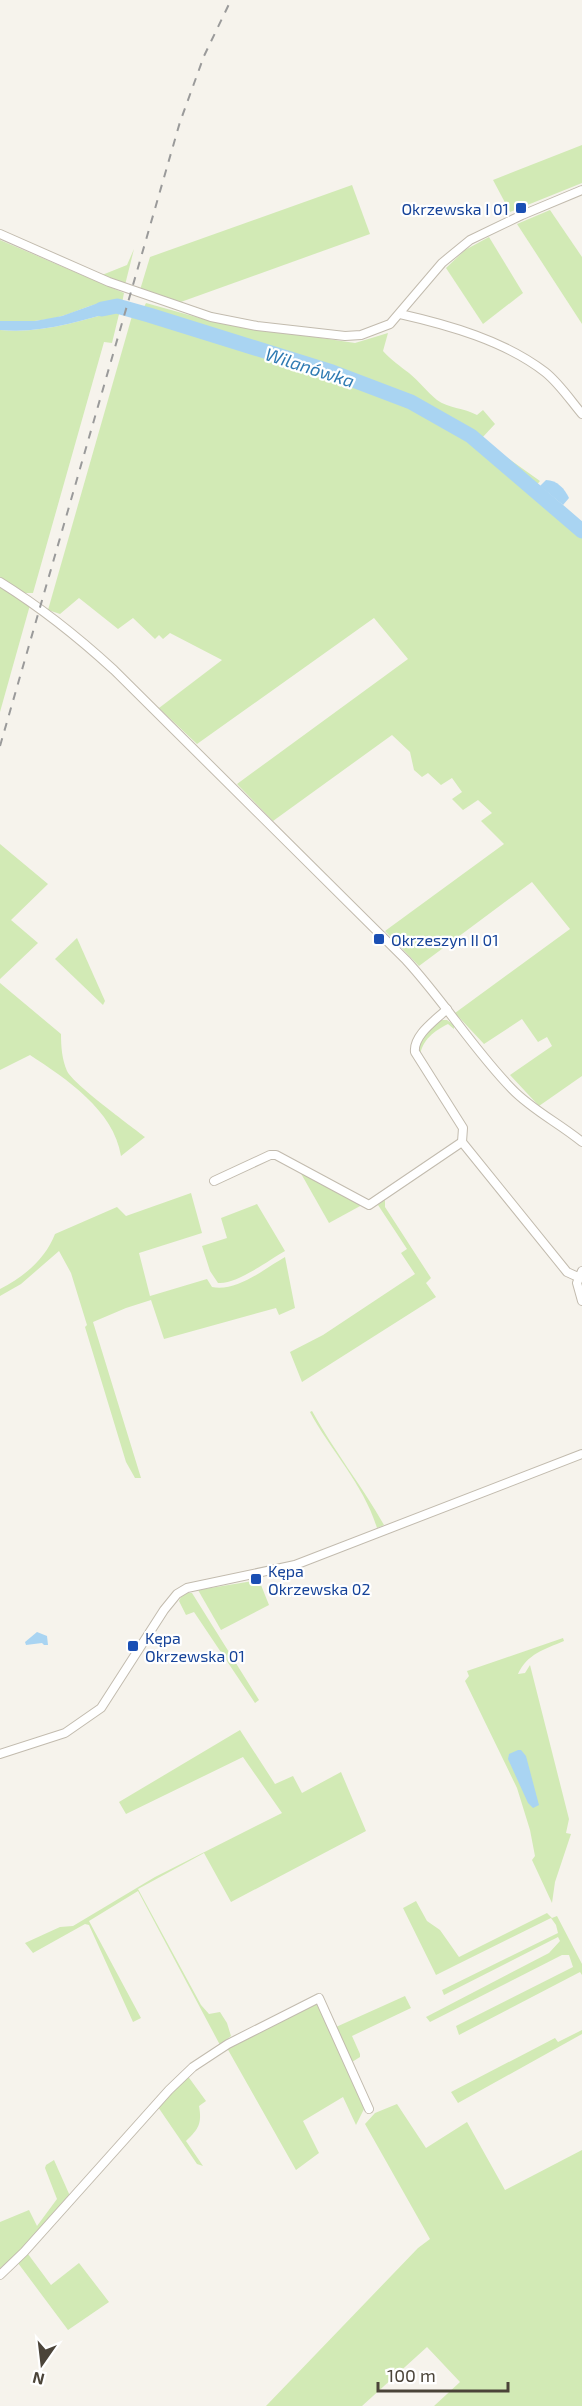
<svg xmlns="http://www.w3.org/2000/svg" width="582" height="2406" font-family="'Exo 2',sans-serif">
	<rect width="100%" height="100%" fill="#f6f3ec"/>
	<!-- green -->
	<g fill="#d2eab5">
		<path d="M582,145V183L510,212L493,180Z"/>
		<path d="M352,185L370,234L178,303L140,290L150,257Z"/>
		<path d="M550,210L582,257V324L517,224Z"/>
		<path d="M489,237L523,293L483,324L446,268L465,250Z"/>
		<path d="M0,240L124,293L122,303C92,301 88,308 62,316C42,322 20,322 0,321Z"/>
		<path d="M134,249L125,285L102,275L127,265Z"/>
		<path d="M146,303L214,322L355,343L388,333L383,351C391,360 400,366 409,373C419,381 427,392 437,400C448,408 464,408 477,415L483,410L495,424L481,439L540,481L535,487L582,526V1076L539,1106L510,1075L552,1046L547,1037L538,1042L522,1019L484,1044L455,1013L570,929L532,882L419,966L385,931L504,844L481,821L492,813L478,800L463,810L452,799L462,792L452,778L441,785L428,773L422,777L414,770L410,752L392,735L273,821L237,784L408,659L374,618L197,744L159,708L222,660L170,633L163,639L159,635L155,639L133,618L118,629L79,598L60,614L48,610L134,309L142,311Z"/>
		<path d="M120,310L112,343L104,342L33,593H22L0,577V330C41,334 80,321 120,310Z"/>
		<path d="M0,587L30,605L0,712Z"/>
		<path d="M0,844L48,884L11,920L38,943L0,979Z"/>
		<path d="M77,938L105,1001L103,1005L55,959Z"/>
		<path d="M0,983L61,1034C61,1047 62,1059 67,1071C73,1084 131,1126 145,1137L121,1156C114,1110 65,1078 30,1055L0,1070Z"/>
		<path d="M439,1020H447L454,1025V1029L448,1024C434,1031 422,1040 420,1056C415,1041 429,1031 439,1020Z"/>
		<path d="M299,1170L362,1205L329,1223Z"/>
		<path d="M191,1193L202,1233L139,1253L150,1296L207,1279L212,1287C237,1292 264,1269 285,1257L295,1308L279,1315L276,1308L164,1339L151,1300L126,1308L93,1322L141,1478H135L126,1462L85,1327L87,1325L71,1273L59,1251L21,1284L0,1296V1289C23,1278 46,1258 55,1234L117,1207L126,1216Z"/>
		<path d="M385,1200V1207L431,1278L426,1283L436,1297L302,1382L290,1352L323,1335L415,1274L401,1253L407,1249L378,1205Z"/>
		<path d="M257,1204L285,1251C269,1260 236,1285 218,1283L210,1271L202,1246L227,1238L221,1218Z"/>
		<path d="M312,1411C334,1451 362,1486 384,1525L377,1528C364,1485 331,1451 310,1412Z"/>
		<path d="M259,1580L269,1605L221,1630L198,1590Z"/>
		<path d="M187,1593H192L259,1700L255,1703L194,1612L186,1615L179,1601L181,1597Z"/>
		<path d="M563,1638L564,1641C545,1649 527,1654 518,1674L525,1673L530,1665L569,1819L566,1833L571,1834L555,1882L552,1903L532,1860L535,1856L530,1830L517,1788L465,1681L469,1676L467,1671Z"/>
		<path d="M240,1730L275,1784L293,1776L302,1793L341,1772L366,1831L231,1902L204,1853L138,1889L201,2005L209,2014L220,2012L227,2023L231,2036L220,2045L138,1891L89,1921L141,2018L133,2022L89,1925L85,1924L33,1953L25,1943L60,1927L73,1926L155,1877L282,1813L243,1757L126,1814L119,1802Z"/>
		<path d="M416,1901L427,1921L440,1930L459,1957L547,1913L552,1918L557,1916L582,1964V1975L580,1972L459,2035L456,2026L573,1967L569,1955H562L430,2022L426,2017L549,1953L560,1941L558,1937L444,1995L442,1990L558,1933L556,1925L551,1918L436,1975L403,1908Z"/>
		<path d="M405,1996L411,2008L352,2036L360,2054V2057L352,2062L336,2027Z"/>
		<path d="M318,2002L364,2109L356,2125L343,2097L303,2121L319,2153L296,2170L227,2048Z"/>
		<path d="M582,2030V2034L458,2103L451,2092L555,2038L558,2042Z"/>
		<path d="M187,2075L206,2101L199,2106C202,2123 199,2129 186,2141L203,2166L197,2164L158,2107Z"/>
		<path d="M397,2104L426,2148L467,2122L505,2190L582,2150V2406H434L460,2382L427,2347L362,2406H266L418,2248L430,2239L365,2124L375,2113Z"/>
		<path d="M54,2160L70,2196L23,2249L0,2268V2222L29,2210L37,2226L57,2199L45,2168L46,2165Z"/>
		<path d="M28,2254L51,2285L79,2263L109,2302L68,2330L18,2263Z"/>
	</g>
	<!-- water -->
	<g fill="#a9d4f2">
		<path d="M101,302L122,303L120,310C80,321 41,334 0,330V321H35L62,316Z"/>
		<path d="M546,480C557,480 565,489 569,498L563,505L540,486Z"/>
		<path d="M37,1632L47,1636L48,1645H44L42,1643L26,1645L25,1642Z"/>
		<path d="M518,1750H521L526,1756L539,1805L533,1808L528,1803L508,1759L509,1754Z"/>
	</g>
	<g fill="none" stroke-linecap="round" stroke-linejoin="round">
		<!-- river -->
		<path stroke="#a9d4f2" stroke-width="15" d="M102,309L117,306L149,315L332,372L411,402L471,436L582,531"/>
		<defs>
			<g id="minor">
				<path d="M0,234L109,282L211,317L257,326L345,336L361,335L390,324L442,263L470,240L522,215L582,190"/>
				<path d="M400,314C449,325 505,341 545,372C559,383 571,401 582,414"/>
				<path d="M0,582C42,608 78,637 114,670L406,960C444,1001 473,1049 512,1089C532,1110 559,1123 582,1142"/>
				<path d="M447,1009C436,1020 413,1035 415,1052L463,1128L462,1142L567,1272L578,1277"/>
				<path d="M214,1181L270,1155H276L369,1205L462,1142"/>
				<path d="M582,1271L577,1283L582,1301"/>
				<path d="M0,1754L65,1733L101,1708L164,1610L177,1594L187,1588L295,1565L582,1454"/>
				<path d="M0,2275L24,2252L169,2090L193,2067L228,2044L319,1998L369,2109"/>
			</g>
		</defs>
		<!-- minor casing -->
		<use href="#minor" stroke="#c2bbae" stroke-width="10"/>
		<!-- minor -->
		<use href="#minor" stroke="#fff" stroke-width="8"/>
		<!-- rail -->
		<path stroke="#9a9a9a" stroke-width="2" stroke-dasharray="8 8" stroke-linecap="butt" d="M0,746L180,122L204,56L231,0"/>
	</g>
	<!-- markers -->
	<g fill="#1a4fb4" stroke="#fff" stroke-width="2">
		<rect x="515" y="202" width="12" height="12" rx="3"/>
		<rect x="373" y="933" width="12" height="12" rx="3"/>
		<rect x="250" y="1573" width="12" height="12" rx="3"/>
		<rect x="127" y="1640" width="12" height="12" rx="3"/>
	</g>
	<g text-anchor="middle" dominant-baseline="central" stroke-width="4.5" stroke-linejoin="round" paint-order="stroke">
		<!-- transit labels -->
		<g font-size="16" fill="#164399" stroke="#fff" text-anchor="start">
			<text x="509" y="208" text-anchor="end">Okrzewska I 01</text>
			<text x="391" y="939">Okrzeszyn II 01</text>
			<text x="268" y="1570">Kępa<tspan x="268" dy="18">Okrzewska 02</tspan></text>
			<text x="145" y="1637">Kępa<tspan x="145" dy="18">Okrzewska 01</tspan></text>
		</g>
		<!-- water labels -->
		<g font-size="18" font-style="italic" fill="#2e7ab2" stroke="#fff">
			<text transform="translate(310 367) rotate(18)">Wilanówka</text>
		</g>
	</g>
	<!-- north arrow -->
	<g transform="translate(42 2364) rotate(194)" stroke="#ffffff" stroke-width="4.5" paint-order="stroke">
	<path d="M0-4.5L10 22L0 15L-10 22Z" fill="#4b4439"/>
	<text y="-9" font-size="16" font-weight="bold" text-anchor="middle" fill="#4b4439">N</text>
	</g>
	<!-- scale -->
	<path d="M378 2382v9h130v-9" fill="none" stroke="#4b4439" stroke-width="3"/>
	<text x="387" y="2382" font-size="18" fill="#4b4439" stroke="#ffffff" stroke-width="4.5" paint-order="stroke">100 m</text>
</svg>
